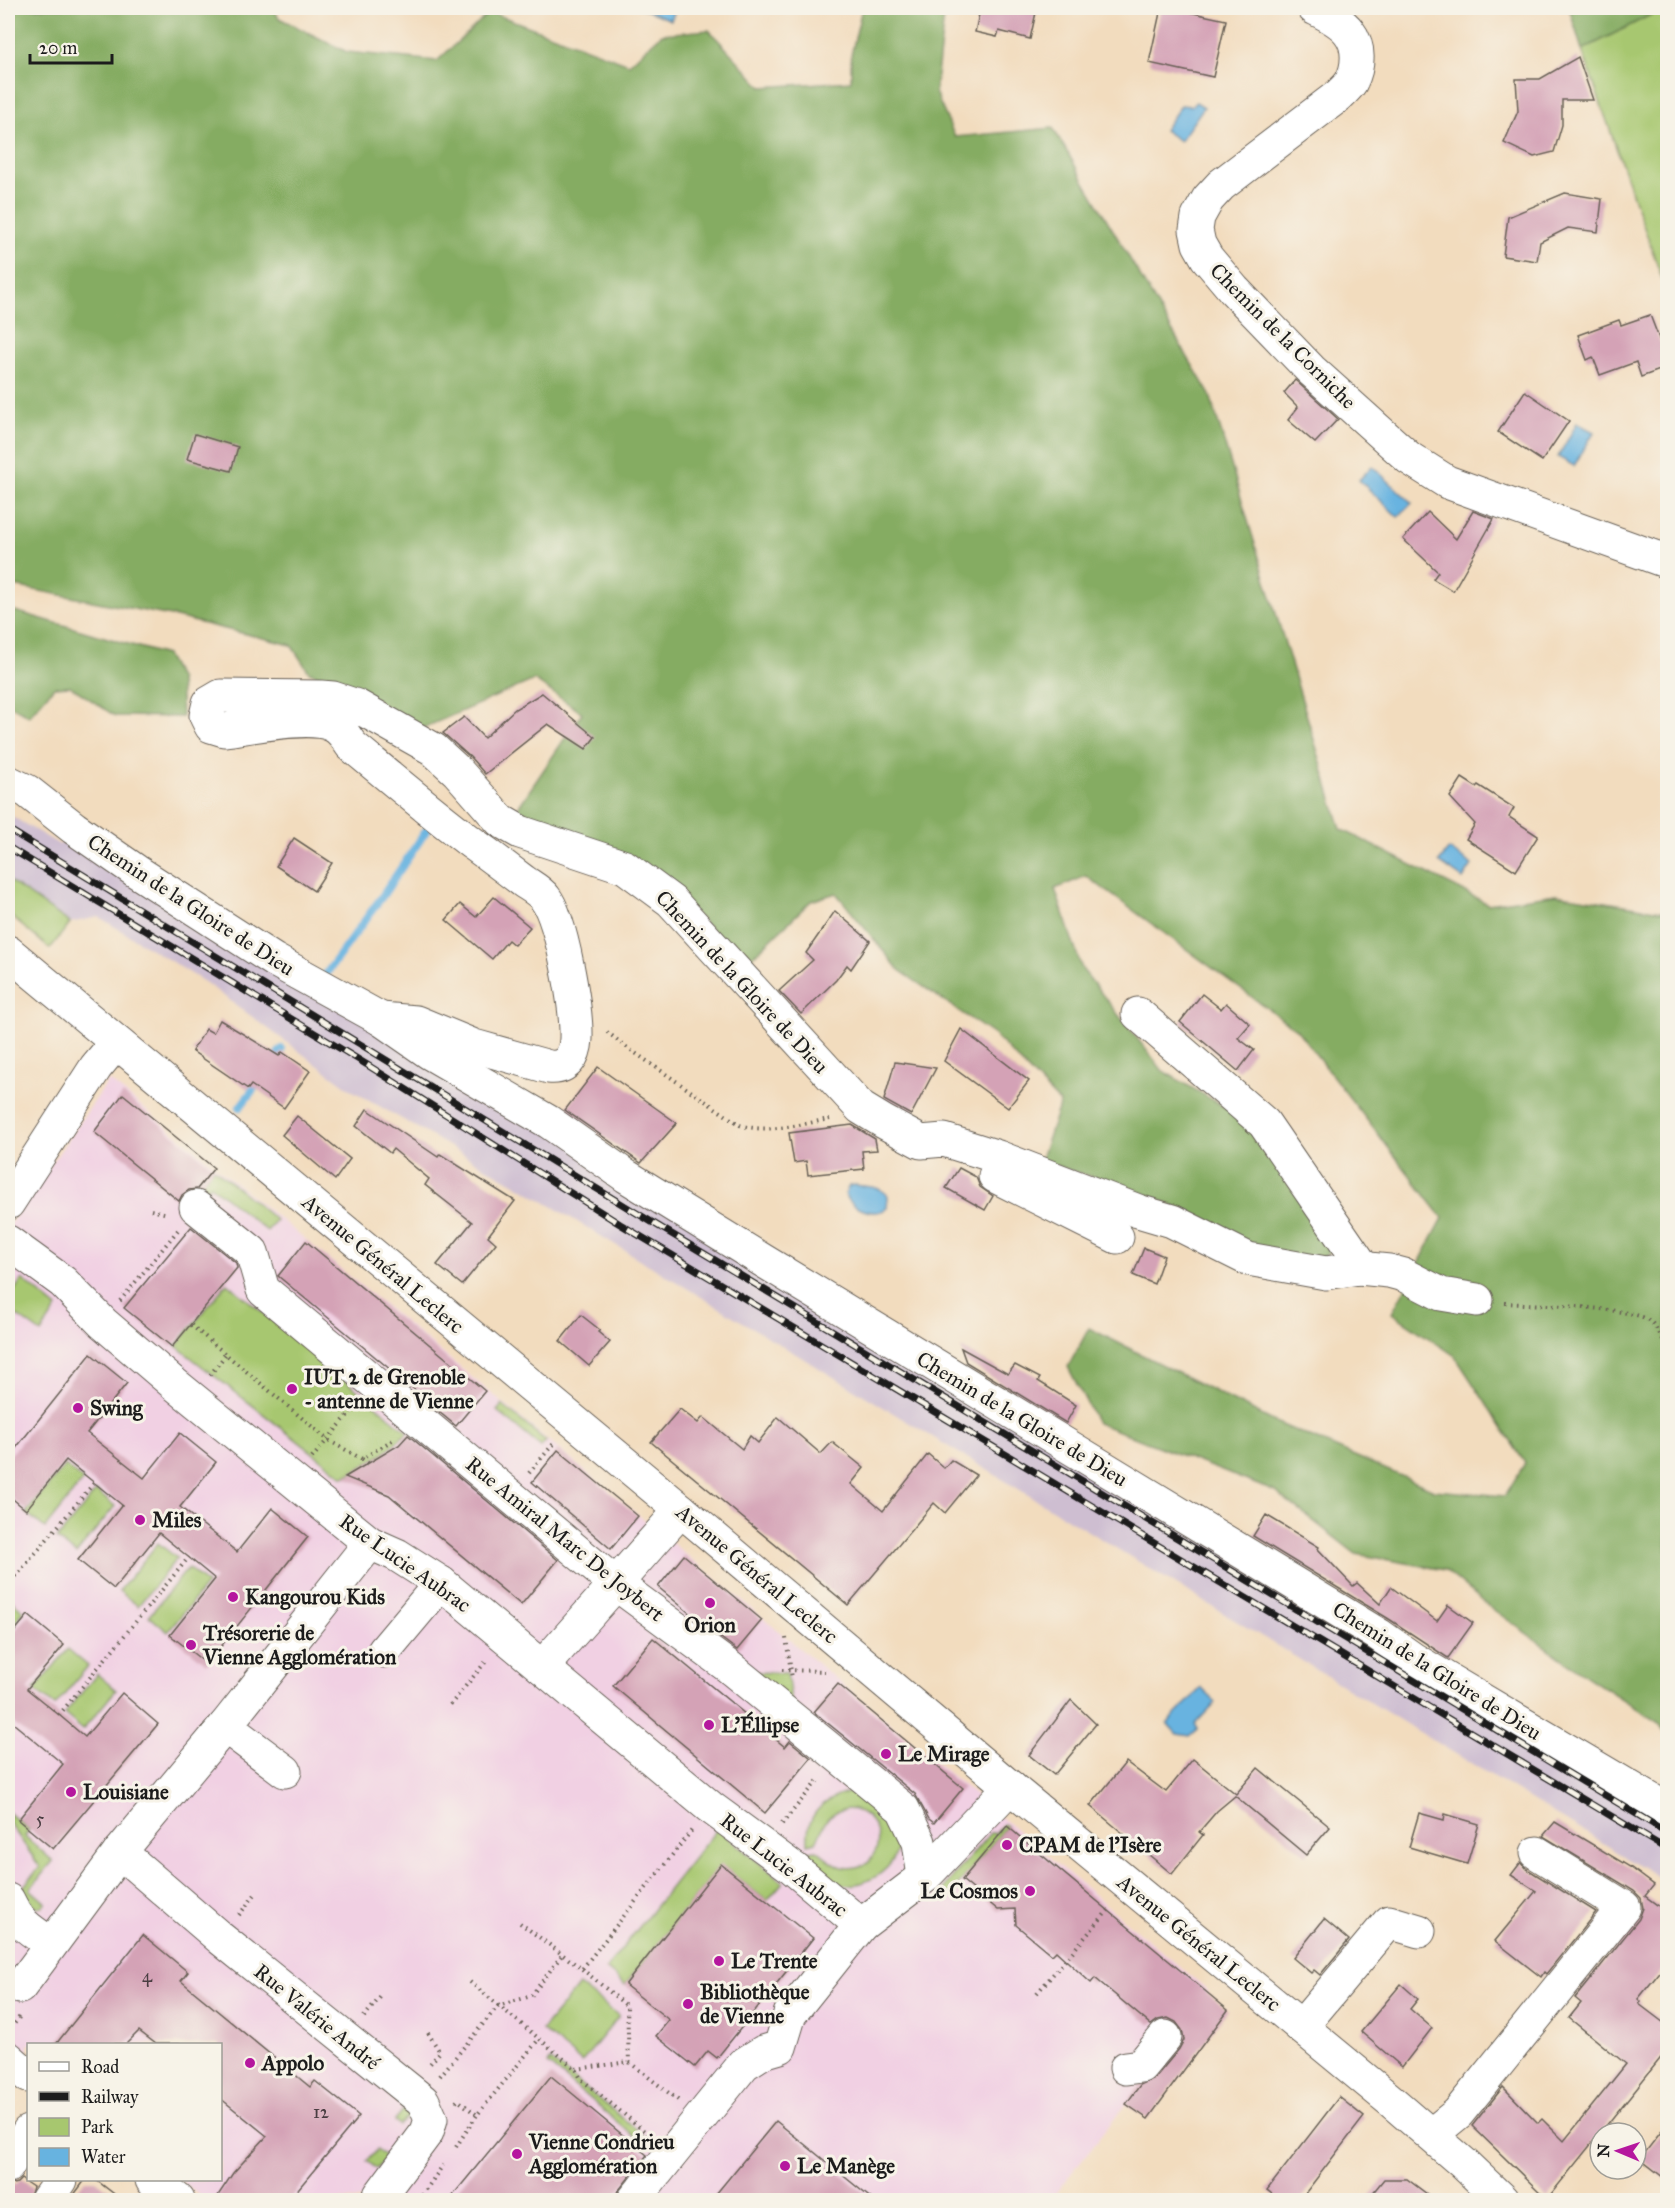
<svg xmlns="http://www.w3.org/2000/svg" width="1675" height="2208" font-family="'IM FELL Great Primer',serif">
	<rect width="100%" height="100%" fill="#f7f3e8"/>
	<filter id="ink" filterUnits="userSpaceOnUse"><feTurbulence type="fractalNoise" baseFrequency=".0167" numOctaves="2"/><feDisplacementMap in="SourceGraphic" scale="12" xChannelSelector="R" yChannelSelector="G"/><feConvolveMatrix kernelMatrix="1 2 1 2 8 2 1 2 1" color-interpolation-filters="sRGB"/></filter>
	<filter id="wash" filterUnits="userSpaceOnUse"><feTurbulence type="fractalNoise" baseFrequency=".008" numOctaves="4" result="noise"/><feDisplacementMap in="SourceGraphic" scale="24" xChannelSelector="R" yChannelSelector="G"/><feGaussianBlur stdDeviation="1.35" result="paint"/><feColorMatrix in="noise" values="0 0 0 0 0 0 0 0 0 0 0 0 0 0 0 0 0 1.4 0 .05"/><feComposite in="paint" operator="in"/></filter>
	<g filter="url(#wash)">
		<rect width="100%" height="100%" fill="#f2dcbe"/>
		<!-- built -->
		<path fill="#f1d0e3" d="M109,1080L307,1241L781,1633L1209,1991L1126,2104L1050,2200H205L180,2180H220V2044H28V2054L8,2037V1227Z"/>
		<!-- industrial -->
		<path fill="#cebed1" d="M8,814L60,845L68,834L1667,1818V1882L520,1187L353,1091L206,983L99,917L70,923L8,880Z"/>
		<!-- green -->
		<g fill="#a7c76f" stroke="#627246" stroke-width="1.5">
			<path d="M1662,9L1667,11V293L1582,50Z"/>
			<path d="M8,880L70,923L50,949L8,914Z"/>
			<path d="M214,1168L276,1220L267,1231L210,1185L197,1200L183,1205Z"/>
			<path d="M22,1279L57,1308L41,1333L16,1315L8,1326V1300Z"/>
			<path d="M227,1283L408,1432L383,1454L344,1477L176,1346Z"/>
			<path d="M502,1405L546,1441L541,1447L497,1411Z"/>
			<path d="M65,1465L83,1480L45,1528L26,1513Z"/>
			<path d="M96,1491L115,1506L76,1554L57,1539Z"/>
			<path d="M158,1543L177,1558L138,1606L119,1591Z"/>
			<path d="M188,1568L207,1584L168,1632L149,1616Z"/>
			<path d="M8,1598L24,1611L8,1632Z"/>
			<path d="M68,1649L88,1666L55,1706L34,1690Z"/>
			<path d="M747,1672L787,1673L793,1713Z"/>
			<path d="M97,1674L116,1690L83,1730L64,1714Z"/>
			<path d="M851,1792C864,1794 871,1801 881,1810C885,1814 892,1818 894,1823C917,1867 845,1909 816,1868C813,1864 811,1857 809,1851L817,1850C836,1865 843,1874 868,1863C871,1858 875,1853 877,1847C883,1819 851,1797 829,1817C823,1823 820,1835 816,1842L808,1844C805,1814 823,1799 851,1792Z"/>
			<path d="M8,1812L29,1830L25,1836L53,1861L30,1889L46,1903L41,1907L36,1908L31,1904L23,1887L40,1867L8,1821Z"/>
			<path d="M1004,1824L1007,1826L945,1901L942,1894L946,1885L990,1833H996Z"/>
			<path d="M717,1829L783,1882L767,1901L721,1865L625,1985L606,1969Z"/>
			<path d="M579,1985L619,2016L582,2062L542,2030Z"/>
			<path d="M550,2060L651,2141L647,2147L548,2064Z"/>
			<path d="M407,2106L416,2115L411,2128L377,2169L367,2161L377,2149L386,2157L412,2123L407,2118L399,2125L394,2121Z"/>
		</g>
		<!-- forest -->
		<g fill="#85ac62" stroke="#50643f" stroke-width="1.5">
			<path d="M8,8H273L279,18L347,52L437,61L490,12L629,64L662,34L709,30L762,87L851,81V55L862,8H945L935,92L955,137L1053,128L1210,395L1341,829L1488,904L1556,894L1667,912V1736L1659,1723L1589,1678L1491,1608L1445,1570L1356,1554L1276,1492L1097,1423L1068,1367L1089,1328L1275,1422L1434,1490L1505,1496L1525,1463L1455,1356L1392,1313L1443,1218L1297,1030L1086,876L1055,889L1082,969L1163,1071L1237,1114L1270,1143L1332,1249L1313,1267L1244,1243L1160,1200L1126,1187L1040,1161L1060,1103L994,1035L899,970L836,893L811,901L745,964L663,881L513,815L582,713L534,680L421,729L348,687L309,672L291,645L176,617L8,585Z"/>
			<path d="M1569,8H1667L1668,11L1662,9L1582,50Z"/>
			<path d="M8,609L166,655L180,680L182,717L115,716L70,686L54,687L29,716L8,704Z"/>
		</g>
		<!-- water -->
		<g fill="#67b3e0" stroke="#42687e" stroke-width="1.5">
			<path d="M641,8H676L671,20Z"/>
			<path d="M1196,102L1204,107L1180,141L1164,130L1181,105L1191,106Z"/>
			<path d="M1577,423L1594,432L1574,466L1558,457Z"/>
			<path d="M1372,466L1412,503L1398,517L1359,480Z"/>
			<path d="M1449,849L1472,865L1463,879L1439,862Z"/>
			<path d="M855,1185C867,1187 880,1185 888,1196L887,1208C874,1218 851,1208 845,1194L849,1186Z"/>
			<path d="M1201,1688L1216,1702L1195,1724L1198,1729L1190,1736L1177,1734L1167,1723Z"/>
		</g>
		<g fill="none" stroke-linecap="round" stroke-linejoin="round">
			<!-- stream -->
			<g stroke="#67b3e0" stroke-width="8">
				<path d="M323,978L381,898L432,822"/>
				<path d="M271,1063L282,1049"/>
				<path d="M240,1107L261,1079"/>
			</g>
		</g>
		<g id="blocks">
			<!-- building -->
			<g fill="#d4a2b6">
				<path d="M993,8H1037L1030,39L999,31L997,37L975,32L980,10L992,13Z"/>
				<path d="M1161,8H1170L1226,20L1213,77L1149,63Z"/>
				<path d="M1578,57L1593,100H1562V125L1554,152L1534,157L1504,143L1518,111L1516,79H1540Z"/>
				<path d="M1565,193L1602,199L1598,232L1568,228L1540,242L1537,261L1503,256L1508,217Z"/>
				<path d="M1650,315L1668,362V367L1641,377L1636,362L1600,375L1593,357L1587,360L1578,335L1619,320L1621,325Z"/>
				<path d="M1295,380L1338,419L1315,443L1288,420L1298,407L1284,393Z"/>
				<path d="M1525,391L1569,421L1542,461L1498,432Z"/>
				<path d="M195,434L238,447L231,471L187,459Z"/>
				<path d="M1473,511L1494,519L1453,591L1433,579L1438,572L1403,539L1428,512L1456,539Z"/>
				<path d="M542,693L595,737L586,749L548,724L485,774L470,757L443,733L464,717L484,738L515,709Z"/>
				<path d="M1462,778L1476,787L1478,785L1514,808L1509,817L1538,836L1516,871L1466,839L1475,824L1450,797Z"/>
				<path d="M294,838L332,863L314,891L276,866Z"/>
				<path d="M494,897L530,927L514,945L508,940L492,959L446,920L460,904L476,917Z"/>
				<path d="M835,911L870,941L851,969L847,965L836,980L801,1014L779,991L813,960L806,953Z"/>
				<path d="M1202,994L1221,1009L1226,1003L1250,1024L1238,1038L1254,1050L1238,1071L1180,1022Z"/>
				<path d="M220,1020L279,1056L282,1052L310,1071L284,1108L251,1085L248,1089L192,1051L206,1029L213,1033Z"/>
				<path d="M961,1029L1029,1081L1008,1108L944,1061Z"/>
				<path d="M895,1062L936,1068L911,1115L884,1100Z"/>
				<path d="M598,1067L677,1123L641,1163L565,1110Z"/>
				<path d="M123,1094L214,1168L197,1189L189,1190L182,1195L179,1201L94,1132Z"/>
				<path d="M367,1109L438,1157L440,1154L515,1201L488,1236L496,1243L462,1285L437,1265L472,1222L425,1185L429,1179L393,1149L390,1153L356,1126Z"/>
				<path d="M297,1116L350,1159L335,1180L282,1135Z"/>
				<path d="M852,1125L875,1139L877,1150L862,1151L864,1169L808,1175L806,1161L794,1163L789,1133Z"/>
				<path d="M959,1168L976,1177L980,1187L993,1196L985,1210L946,1188Z"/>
				<path d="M191,1227L236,1263L237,1268L172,1347L124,1308Z"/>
				<path d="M306,1241L485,1391L456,1426L432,1406L433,1405L278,1276Z"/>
				<path d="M1144,1248L1164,1256L1154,1284L1133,1275Z"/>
				<path d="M581,1315L600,1330L598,1332L610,1342L589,1366L560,1341Z"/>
				<path d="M961,1348L1008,1374L1015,1365L1040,1378L1038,1381L1076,1405L1066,1423L966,1362Z"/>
				<path d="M91,1354L127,1383L87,1433L144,1478L180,1433L216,1462L180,1507L237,1552L272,1508L308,1537L207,1664L170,1635L215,1579L159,1533L114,1589L78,1560L122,1505L66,1460L26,1510L8,1495V1458Z"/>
				<path d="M680,1409L698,1423L703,1417L742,1449L750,1436L758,1443L778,1417L821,1454L832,1442L864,1468L851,1484L883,1511L928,1454L944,1468L951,1460L976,1475L945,1513L934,1503L848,1605L651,1442Z"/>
				<path d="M408,1435L558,1560L521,1605L389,1495L345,1477L399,1445Z"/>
				<path d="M558,1450L638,1516L611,1549L532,1482Z"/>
				<path d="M1266,1515L1319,1547L1318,1549L1353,1586L1357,1583L1380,1604L1391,1587L1437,1621L1448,1605L1473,1623L1448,1658L1389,1619L1253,1536Z"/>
				<path d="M684,1555L762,1620L737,1650L705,1626L658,1587Z"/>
				<path d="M28,1615L64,1645L27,1689L59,1715L85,1737L122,1693L158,1724L53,1849L18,1820L63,1764L8,1719V1639Z"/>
				<path d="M653,1638L785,1747L790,1741L811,1758L765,1813L613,1686Z"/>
				<path d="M838,1684L963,1788L934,1823L929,1819L915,1794L814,1712Z"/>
				<path d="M1071,1700L1096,1724L1054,1775L1029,1755Z"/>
				<path d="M1193,1759L1236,1794L1258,1768L1330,1827L1306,1855L1235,1796L1217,1811L1199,1832L1203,1835L1172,1874L1090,1806L1126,1762L1166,1792Z"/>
				<path d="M1419,1813L1444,1820L1445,1814L1479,1824L1467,1864L1409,1847Z"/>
				<path d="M1555,1822L1630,1867L1654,1885L1645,1896L1668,1913V1962L1638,1999L1641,2002L1639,2004L1668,2026V2049L1547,2199L1472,2126L1503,2087L1538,2123L1542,2119L1564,2141L1626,2064L1569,2018L1581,2003L1575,1998L1639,1919L1643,1908L1641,1898L1634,1891L1543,1836Z"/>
				<path d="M1007,1826L1228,2010L1148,2119L1126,2104L1140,2085L1155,2078L1179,2049L1184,2040L1182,2030L1176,2022L1168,2018L1158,2020L1151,2025L1095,1978L1091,1983L1056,1951L1052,1955L1016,1925L1015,1909L998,1910L962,1880Z"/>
				<path d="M1521,1862L1527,1869L1596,1912L1546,1974L1544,1972L1541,1977L1495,1941L1536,1891L1511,1875Z"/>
				<path d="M721,1864L813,1938L717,2058L708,2051L695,2067L656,2036L669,2020L625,1985Z"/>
				<path d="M1324,1919L1349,1940L1320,1975L1314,1970L1311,1973L1293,1958Z"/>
				<path d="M143,1935L188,1972L181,1981L310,2087L315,2081L359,2116L289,2200H215L233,2173L267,2136L220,2098V2044H156L139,2031L126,2044H56Z"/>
				<path d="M1401,1984L1418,1999L1410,2009L1432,2028L1402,2067L1361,2032Z"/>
				<path d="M551,2076L647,2155L611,2200H449Z"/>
				<path d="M1339,2097L1364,2117L1300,2200H1280L1267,2190Z"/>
				<path d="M776,2121L873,2200H711Z"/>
				<path d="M1668,2123V2181L1640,2159Z"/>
				<path d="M21,2179L33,2187L29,2200H8V2185L17,2183Z"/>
				<path d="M1384,2179H1407L1435,2200H1367Z"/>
				<path d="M85,2180H96L122,2200H70Z"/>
			</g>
		</g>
	</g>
	<g filter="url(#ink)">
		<use href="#blocks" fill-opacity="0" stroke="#675f55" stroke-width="1.5"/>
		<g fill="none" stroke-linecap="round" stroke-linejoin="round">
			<defs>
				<g id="minor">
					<path d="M1314,8C1326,14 1341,21 1349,32C1360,46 1359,67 1351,82C1348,87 1342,92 1338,96L1221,185L1208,199L1198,217L1196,230L1199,244L1207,258L1234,290L1311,370L1409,458L1447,482L1668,562"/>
					<path d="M8,782L27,791L74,828L136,871L274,960L381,1019L430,1053L549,1122L626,1176L762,1260L1379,1635L1413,1659L1668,1810"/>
					<path d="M1138,1014L1264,1123L1358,1260L1359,1268"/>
					<path d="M381,1019L416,1022L474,1046L549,1067C567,1069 575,1056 576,1039C577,1011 562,919 545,898C540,891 530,886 523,881C506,868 489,855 472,843C431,812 391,778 351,745C346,737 341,729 332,725C310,714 250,727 224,730L211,726L206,716L209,703L221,696L321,697L333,698L357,706L433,749L457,771L501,821L520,832L625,867L671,901L861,1108L884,1122L921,1142L944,1140L998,1157L1138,1211L1172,1221L1248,1259L1326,1273L1359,1268L1389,1271L1404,1275L1441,1294L1477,1300"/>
					<path d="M995,1176L1117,1237"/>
					<path d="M8,1203L96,1067L116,1043"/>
					<path d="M196,1207L252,1252L263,1290L616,1584L729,1667L903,1809L919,1842L924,1877"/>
					<path d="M8,1242L63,1282L103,1323L172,1382L370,1543L397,1555L441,1583L710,1807L793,1868L861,1925"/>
					<path d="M384,1651L441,1583"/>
					<path d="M542,1667L681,1510"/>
					<path d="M225,1726L285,1771"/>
					<path d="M120,1852L220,1938L423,2101L431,2119L427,2132L380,2195L387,2200"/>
					<path d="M8,1900C20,1925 29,1929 51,1944"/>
					<path d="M20,1987L120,1852L225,1726L370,1543"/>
					<path d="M1301,2027L1389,1922L1419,1931"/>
					<path d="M8,2058L28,2076"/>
					<path d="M1126,2068L1141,2066L1165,2037"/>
					<path d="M1431,2135L1458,2113L1624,1907L1537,1853"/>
					<path d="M8,2166L28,2132"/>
					<path d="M152,2180L178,2200"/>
					<path d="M47,2200L61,2180"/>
					<path d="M634,2200L744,2064L763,2052L780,2047L790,2014L861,1925L924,1877L1010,1787"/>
				</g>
				<path id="major" d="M8,952L681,1510L1010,1787L1390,2100L1463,2163L1502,2200"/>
			</defs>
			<!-- minor casing -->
			<use href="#minor" stroke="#675f55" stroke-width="35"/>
			<!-- major casing -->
			<use href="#major" stroke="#675f55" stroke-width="35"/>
			<!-- path -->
			<g stroke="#675f55" stroke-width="4" stroke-dasharray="1.5 4.5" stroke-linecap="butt">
				<path d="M607,1032L625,1046L740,1125C768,1134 801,1124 830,1119"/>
				<path d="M151,1210L168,1214"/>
				<path d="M120,1301L178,1230"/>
				<path d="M1505,1303C1532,1305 1635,1306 1651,1322C1658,1329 1664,1341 1668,1350"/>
				<path d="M191,1325L328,1440L362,1459L394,1439"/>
				<path d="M210,1375L226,1354"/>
				<path d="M312,1458L355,1407"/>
				<path d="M362,1459L368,1463"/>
				<path d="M529,1473L555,1442"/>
				<path d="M8,1586L94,1483"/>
				<path d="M786,1638L792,1678"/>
				<path d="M782,1670L825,1671"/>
				<path d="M450,1705L488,1659"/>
				<path d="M59,1715L189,1557"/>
				<path d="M782,1824L819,1779"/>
				<path d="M239,1915L257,1892"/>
				<path d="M520,1923L582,1969L692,1830"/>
				<path d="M582,1969L627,2006L629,2062"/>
				<path d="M470,1982L576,2069L581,2079L648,2134"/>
				<path d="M1037,1993L1111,1907"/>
				<path d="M364,2017L382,1995"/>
				<path d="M11,2028L21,2015"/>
				<path d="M428,2033L440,2052L428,2066"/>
				<path d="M576,2069L629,2062L678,2100"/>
				<path d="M440,2076L498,2006L531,1996L562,1955"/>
				<path d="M456,2102L458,2100L477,2115L539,2039"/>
				<path d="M456,2147L477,2115"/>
				<path d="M419,2200L443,2165"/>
			</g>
			<!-- minor -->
			<use href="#minor" stroke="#fff" stroke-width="33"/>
			<!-- major -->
			<use href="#major" stroke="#fff" stroke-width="33"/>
			<defs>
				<g id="rail">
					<path d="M8,829L635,1212L1668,1833"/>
					<path d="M8,847L369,1066L620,1224L1668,1850"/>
				</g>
			</defs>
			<!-- rail casing -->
			<use href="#rail" stroke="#1c1c1c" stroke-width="7"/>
			<!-- rail -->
			<use href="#rail" stroke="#f7f3e8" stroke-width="4.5" stroke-dasharray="14" stroke-linecap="butt"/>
		</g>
	</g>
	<!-- markers -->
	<g fill="#b5179e" stroke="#f7f3e8" stroke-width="2">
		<circle cx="292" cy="1389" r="6"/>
		<circle cx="78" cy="1408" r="6"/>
		<circle cx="140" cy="1520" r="6"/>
		<circle cx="233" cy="1597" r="6"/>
		<circle cx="710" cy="1603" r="6"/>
		<circle cx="191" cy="1645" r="6"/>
		<circle cx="709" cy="1725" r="6"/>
		<circle cx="886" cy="1754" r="6"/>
		<circle cx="71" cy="1792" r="6"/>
		<circle cx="1007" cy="1845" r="6"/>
		<circle cx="1030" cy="1891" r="6"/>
		<circle cx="719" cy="1961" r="6"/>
		<circle cx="688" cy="2004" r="6"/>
		<circle cx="250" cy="2063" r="6"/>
		<circle cx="517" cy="2154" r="6"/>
		<circle cx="785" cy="2166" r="6"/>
	</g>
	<g text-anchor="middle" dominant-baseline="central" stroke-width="6" stroke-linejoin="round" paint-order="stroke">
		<!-- number labels -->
		<g font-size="18" fill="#4a3e42">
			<text x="40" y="1819">5</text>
			<text x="147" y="1976">4</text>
			<text x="321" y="2112">12</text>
		</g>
		<!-- street labels -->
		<g font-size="21" fill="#1c1c1c" stroke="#f7f3e8">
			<text transform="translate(1283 336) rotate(45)">Chemin de la Corniche</text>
			<text transform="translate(191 905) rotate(33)">Chemin de la Gloire de Dieu</text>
			<text transform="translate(742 982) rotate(47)">Chemin de la Gloire de Dieu</text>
			<text transform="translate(383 1264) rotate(40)">Avenue Général Leclerc</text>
			<text transform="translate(1022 1419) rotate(31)">Chemin de la Gloire de Dieu</text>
			<text transform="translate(565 1539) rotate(39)">Rue Amiral Marc De Joybert</text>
			<text transform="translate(405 1563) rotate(35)">Rue Lucie Aubrac</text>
			<text transform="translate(757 1574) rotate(40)">Avenue Général Leclerc</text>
			<text transform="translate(1437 1671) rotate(32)">Chemin de la Gloire de Dieu</text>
			<text transform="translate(784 1865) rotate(38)">Rue Lucie Aubrac</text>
			<text transform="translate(1199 1943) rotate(39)">Avenue Général Leclerc</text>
			<text transform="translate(317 2017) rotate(39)">Rue Valérie André</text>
		</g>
		<!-- poi labels -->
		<g font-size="21" font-weight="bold" fill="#1c1c1c" stroke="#f7f3e8" text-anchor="start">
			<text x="304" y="1377">IUT 2 de Grenoble<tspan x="304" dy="24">- antenne de Vienne</tspan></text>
			<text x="90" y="1408">Swing</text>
			<text x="152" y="1520">Miles</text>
			<text x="245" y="1597">Kangourou Kids</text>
			<text x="710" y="1625" text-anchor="middle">Orion</text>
			<text x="203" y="1633">Trésorerie de<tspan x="203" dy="24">Vienne Agglomération</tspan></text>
			<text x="721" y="1725">L'Éllipse</text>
			<text x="898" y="1754">Le Mirage</text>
			<text x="83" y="1792">Louisiane</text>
			<text x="1019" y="1845">CPAM de l'Isère</text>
			<text x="1018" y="1891" text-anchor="end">Le Cosmos</text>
			<text x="731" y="1961">Le Trente</text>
			<text x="700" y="1992">Bibliothèque<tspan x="700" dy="24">de Vienne</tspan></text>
			<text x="262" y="2063">Appolo</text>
			<text x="529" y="2142">Vienne Condrieu<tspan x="529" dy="24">Agglomération</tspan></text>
			<text x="797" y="2166">Le Manège</text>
		</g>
	</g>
	<!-- margin -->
	<rect width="1675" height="2208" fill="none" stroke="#f7f3e8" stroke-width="30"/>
	<!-- legend -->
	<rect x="27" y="2043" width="195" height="138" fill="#f7f3e8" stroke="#9f9d96" stroke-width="1.5"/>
	<rect x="39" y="2062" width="30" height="9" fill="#ffffff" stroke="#9f9d96" stroke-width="1.5"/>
	<text x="81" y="2073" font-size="18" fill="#1c1c1c">Road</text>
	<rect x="39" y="2092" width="30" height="9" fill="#1c1c1c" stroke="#9f9d96" stroke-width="1.5"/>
	<text x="81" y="2103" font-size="18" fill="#1c1c1c">Railway</text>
	<rect x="39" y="2118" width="30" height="18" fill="#a7c76f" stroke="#9f9d96" stroke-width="1.5"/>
	<text x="81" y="2133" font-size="18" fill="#1c1c1c">Park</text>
	<rect x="39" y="2148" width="30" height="18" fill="#67b3e0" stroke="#9f9d96" stroke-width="1.5"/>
	<text x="81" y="2163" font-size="18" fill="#1c1c1c">Water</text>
	<!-- north arrow -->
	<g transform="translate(1618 2151) rotate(272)"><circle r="28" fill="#f7f3e8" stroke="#9f9d96" stroke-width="1.5"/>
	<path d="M0-4.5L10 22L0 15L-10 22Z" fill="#b5179e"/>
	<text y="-9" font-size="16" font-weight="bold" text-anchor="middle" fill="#1c1c1c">N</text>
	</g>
	<!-- scale -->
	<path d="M30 54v9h82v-9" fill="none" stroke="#1c1c1c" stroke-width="3"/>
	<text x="39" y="54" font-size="18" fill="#1c1c1c" stroke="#f7f3e8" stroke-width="4.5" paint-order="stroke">20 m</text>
</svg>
